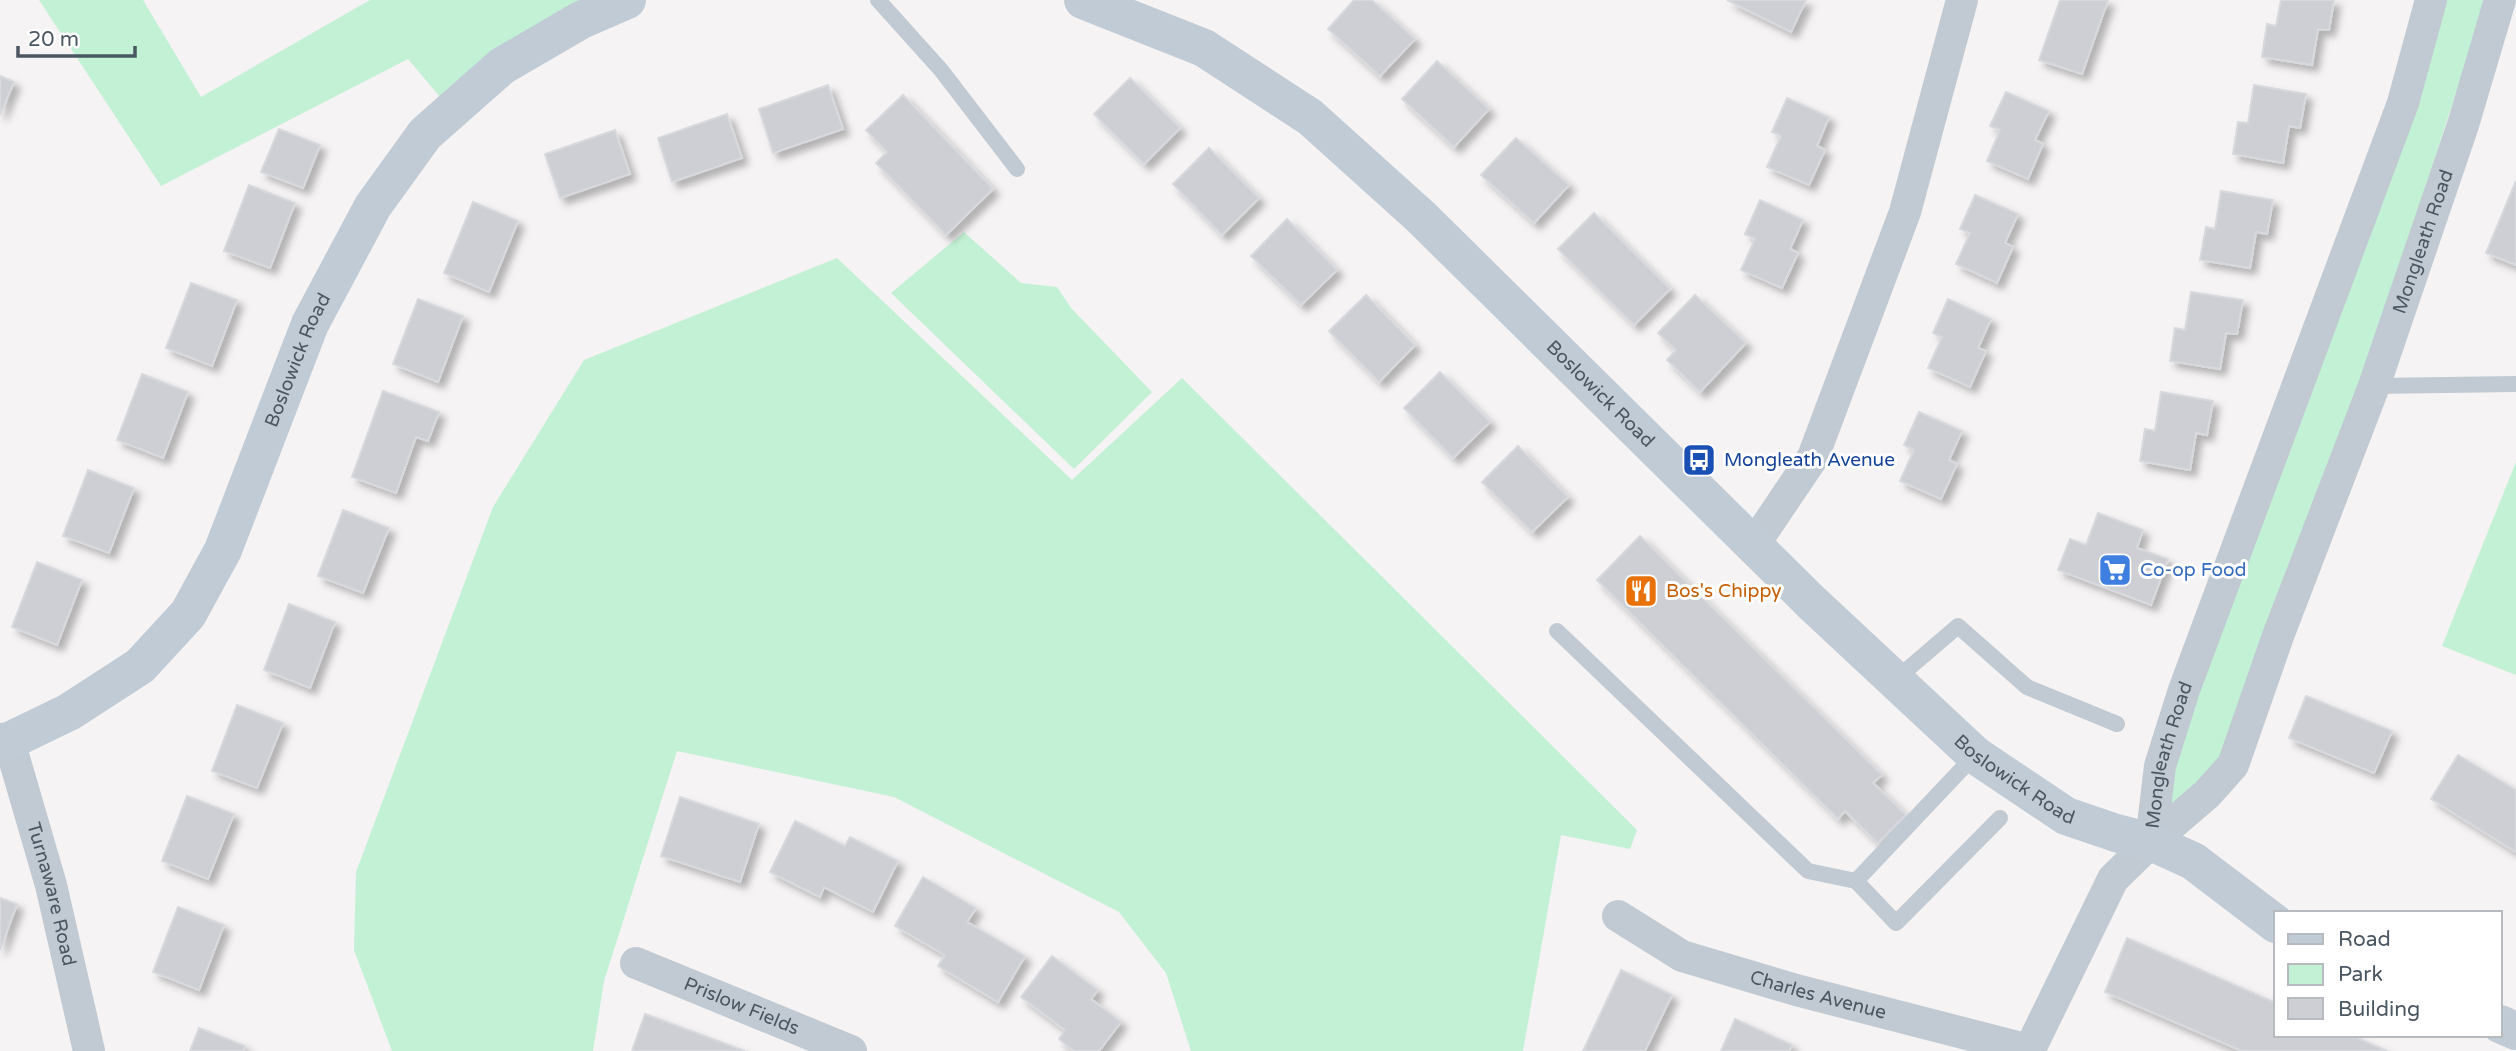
<svg xmlns="http://www.w3.org/2000/svg" width="2516" height="1051" font-family="'Varela Round',sans-serif">
	<defs>
		<filter id="shadow"><feDropShadow dx="6" dy="6" stdDeviation="3.5" flood-color="#0004"/></filter>
	</defs>
	<rect width="100%" height="100%" fill="#f5f3f3"/>
	<!-- green -->
	<g fill="#c3f1d5">
		<path d="M39,0H143L201,97L370,0H587L440,97L408,59L161,186Z"/>
		<path d="M2446,0H2486L2361,386L2220,761L2168,814L2174,762Z"/>
		<path d="M964,232L1021,283L1057,287L1071,308L1152,392L1074,469L891,293Z"/>
		<path d="M837,258L1072,480L1182,378L1637,830L1630,849L1561,835L1523,1051H1191L1166,973L1119,912L894,797L677,751L604,981L593,1051H392L354,950L356,872L493,507L584,360Z"/>
		<path d="M2516,462V675L2442,646Z"/>
	</g>
	<!-- building -->
	<g fill="#cdcfd5" stroke="#d7d9de" stroke-width="2" filter="url(#shadow)">
		<path d="M1354,0H1372L1415,39L1380,76L1328,29Z"/>
		<path d="M1727,0H1806L1791,32Z"/>
		<path d="M2060,0H2108L2082,74L2039,60Z"/>
		<path d="M2281,0H2334L2329,30L2318,29L2312,65L2262,57L2267,24L2276,26Z"/>
		<path d="M1437,61L1489,109L1454,147L1402,99Z"/>
		<path d="M0,76L14,82L0,115Z"/>
		<path d="M1130,78L1180,128L1144,164L1094,114Z"/>
		<path d="M828,85L843,129L773,153L759,109Z"/>
		<path d="M2254,85L2306,94L2300,128L2289,126L2283,163L2233,154L2238,122L2248,123Z"/>
		<path d="M2006,92L2049,111L2035,140L2043,144L2028,179L1987,161L2000,130L1990,126Z"/>
		<path d="M903,95L993,189L946,235L876,163L887,152L866,130Z"/>
		<path d="M1787,98L1829,117L1817,146L1825,150L1809,185L1767,167L1781,136L1772,132Z"/>
		<path d="M727,114L742,158L672,182L658,138Z"/>
		<path d="M279,129L320,145L303,188L261,172Z"/>
		<path d="M615,130L630,174L560,198L545,154Z"/>
		<path d="M1516,138L1569,185L1534,223L1481,175Z"/>
		<path d="M1209,148L1259,198L1222,235L1173,184Z"/>
		<path d="M2516,181V265L2486,253Z"/>
		<path d="M249,185L295,203L270,268L224,251Z"/>
		<path d="M2221,191L2273,200L2267,234L2256,232L2250,268L2200,260L2206,227L2215,229Z"/>
		<path d="M1975,195L2018,214L2005,243L2013,247L1997,283L1956,264L1970,233L1960,229Z"/>
		<path d="M1760,200L1803,220L1790,249L1798,253L1782,288L1741,270L1755,239L1745,234Z"/>
		<path d="M473,202L518,221L489,292L444,273Z"/>
		<path d="M1594,213L1670,289L1634,325L1558,249Z"/>
		<path d="M1287,219L1337,270L1301,305L1251,256Z"/>
		<path d="M191,283L237,300L212,366L166,348Z"/>
		<path d="M2191,292L2243,300L2237,334L2226,333L2220,369L2170,361L2175,328L2185,330Z"/>
		<path d="M1366,295L1415,345L1379,382L1329,331Z"/>
		<path d="M1695,295L1746,343L1700,392L1667,360L1676,350L1658,333Z"/>
		<path d="M418,299L463,316L438,382L393,364Z"/>
		<path d="M1948,299L1991,319L1978,348L1986,351L1970,387L1928,368L1942,337L1933,333Z"/>
		<path d="M1440,372L1490,422L1453,458L1404,408Z"/>
		<path d="M142,374L188,392L163,458L117,440Z"/>
		<path d="M383,391L439,412L428,441L416,437L396,493L352,477Z"/>
		<path d="M2161,392L2213,401L2207,435L2196,433L2190,470L2140,461L2145,429L2155,431Z"/>
		<path d="M1919,412L1962,431L1949,460L1957,464L1941,499L1900,481L1914,450L1904,445Z"/>
		<path d="M1518,446L1568,497L1532,532L1482,482Z"/>
		<path d="M88,470L134,488L109,553L63,536Z"/>
		<path d="M343,510L389,528L363,593L318,576Z"/>
		<path d="M2098,513L2143,530L2137,548L2168,559L2151,605L2058,570L2070,539L2086,545Z"/>
		<path d="M1640,536L1882,775L1873,783L1906,815L1878,843L1845,811L1838,819L1597,580Z"/>
		<path d="M37,562L82,580L57,645L12,627Z"/>
		<path d="M289,604L335,622L310,688L264,670Z"/>
		<path d="M2306,696L2392,731L2374,773L2289,738Z"/>
		<path d="M237,705L283,723L257,788L212,771Z"/>
		<path d="M2458,755L2516,790V852L2431,799Z"/>
		<path d="M187,796L234,814L208,879L162,861Z"/>
		<path d="M680,797L759,824L740,882L661,856Z"/>
		<path d="M795,821L845,846L850,837L898,861L873,912L824,887L820,897L770,872Z"/>
		<path d="M923,877L976,908L967,922L1025,956L998,1002L938,966L945,955L895,926Z"/>
		<path d="M0,898L17,904L0,950Z"/>
		<path d="M178,907L224,925L199,990L153,972Z"/>
		<path d="M2127,938L2276,1003V1035H2351L2387,1051H2242L2105,992Z"/>
		<path d="M1052,956L1098,990L1091,999L1121,1022L1099,1051H1074L1059,1039L1065,1030L1021,997Z"/>
		<path d="M1621,970L1672,995L1645,1051H1583Z"/>
		<path d="M645,1014L745,1051H632Z"/>
		<path d="M1735,1019L1792,1045L1789,1051H1721Z"/>
		<path d="M199,1028L245,1046L243,1051H190Z"/>
	</g>
	<g fill="none" stroke-linecap="round" stroke-linejoin="round">
		<!-- lane -->
		<g stroke="#c1cad2" stroke-width="16">
			<path d="M878,0L941,70L1017,169"/>
			<path d="M2374,386L2516,384"/>
			<path d="M1557,631L1808,871L1856,881L1975,755"/>
			<path d="M1895,680L1958,626L2027,687L2117,724"/>
			<path d="M1856,881L1896,923L2000,818"/>
		</g>
		<!-- street -->
		<g stroke="#c1cad2" stroke-width="32">
			<path d="M1753,546L1813,457L1905,212L1962,0"/>
			<path id="s1" d="M9,741L51,885L89,1051"/>
			<path id="s2" d="M2151,842L2160,766L2184,690L2403,103L2431,0"/>
			<path id="s3" d="M1618,916L1682,956L1796,990L2029,1050"/>
			<path id="s4" d="M636,963L851,1051"/>
			<path id="s5" d="M2029,1051L2113,879L2151,842L2207,794L2233,765L2278,636L2374,386L2463,125L2500,0"/>
		</g>
		<!-- secondary -->
		<g stroke="#c1cbd6" stroke-width="38">
			<path id="s6" d="M1083,0L1204,48L1310,117L1421,217L1811,602L1975,755L2066,816L2116,833L2151,842L2193,861L2276,924"/>
			<path id="s7" d="M0,742L9,741L69,712L140,666L188,614L223,550L310,324L373,206L425,134L502,66L581,20L627,0"/>
			<path d="M2500,1024L2516,1031"/>
		</g>
	</g>
	<!-- icons -->
	<defs>
		<symbol id="bus-square" viewBox="-11 -11 22 22"><rect x="-9" y="-9" width="18" height="18" rx="4" fill="#1a4fb4" stroke="#fff"/><path d="M-5-6H5V4H4V6H2V4H-2V6H-4V4H-5ZM-3.5-4V0h7V-4ZM-3.5 1.2v1.5H-2V1.2ZM2 1.2v1.5H3.5V1.2Z" fill="#fff"/></symbol>
		<symbol id="supermarket-square" viewBox="-11 -11 22 22"><rect x="-9" y="-9" width="18" height="18" rx="4" fill="#3f7fe0" stroke="#fff"/><path d="M-6-5.5h2.5l.6 2H6L4.5 2H-2.5L-4.4-4H-6ZM-1.5 3.2a1.3 1.3 0 1 0 .1 0ZM3 3.2a1.3 1.3 0 1 0 .1 0Z" fill="#fff"/></symbol>
		<symbol id="restaurant-square" viewBox="-11 -11 22 22"><rect x="-9" y="-9" width="18" height="18" rx="4" fill="#e8710a" stroke="#fff"/><path d="M-5-6h1v4h1v-4h1v4h1v-4h1v5L-1.5 .5V6h-2V.5L-5-1ZM5-6V6H3V1.5H1.5Q1.5-4 5-6Z" fill="#fff"/></symbol>
	</defs>
	<g fill-rule="evenodd">
		<use href="#bus-square" x="1680" y="441" width="38" height="38"/>
		<use href="#supermarket-square" x="2096" y="551" width="38" height="38"/>
		<use href="#restaurant-square" x="1622" y="572" width="38" height="38"/>
	</g>
	<g text-anchor="middle" dominant-baseline="central" stroke-width="6" stroke-linejoin="round" paint-order="stroke">
		<!-- street labels -->
		<g font-size="19" fill="#4a5661" stroke="#fff">
			<text stroke="none"><textPath href="#s5" startOffset="914">Mongleath Road</textPath></text>
			<text stroke="none"><textPath href="#s7" startOffset="508">Boslowick Road</textPath></text>
			<text stroke="none"><textPath href="#s6" startOffset="658">Boslowick Road</textPath></text>
			<text stroke="none"><textPath href="#s2" startOffset="89">Mongleath Road</textPath></text>
			<text stroke="none"><textPath href="#s6" startOffset="1225">Boslowick Road</textPath></text>
			<text stroke="none"><textPath href="#s1" startOffset="159">Turnaware Road</textPath></text>
			<text stroke="none"><textPath href="#s3" startOffset="217">Charles Avenue</textPath></text>
			<text stroke="none"><textPath href="#s4" startOffset="114">Prislow Fields</textPath></text>
		</g>
		<!-- transit labels -->
		<g font-size="19" fill="#164399" stroke="#fff" text-anchor="start">
			<text x="1724" y="460">Mongleath Avenue</text>
		</g>
		<!-- shop labels -->
		<g font-size="19" fill="#366cbe" stroke="#fff" text-anchor="start">
			<text x="2140" y="570">Co-op Food</text>
		</g>
		<!-- food labels -->
		<g font-size="19" fill="#c56008" stroke="#fff" text-anchor="start">
			<text x="1666" y="591">Bos's Chippy</text>
		</g>
	</g>
	<!-- legend -->
	<rect x="2274" y="911" width="228" height="126" fill="#ffffff" stroke="#b7bbc0" stroke-width="2"/>
	<rect x="2288" y="934" width="35" height="10" fill="#c1cbd6" stroke="#b7bbc0" stroke-width="2"/>
	<text x="2338" y="946" font-size="21" fill="#4a5661">Road</text>
	<rect x="2288" y="964" width="35" height="21" fill="#c3f1d5" stroke="#b7bbc0" stroke-width="2"/>
	<text x="2338" y="981" font-size="21" fill="#4a5661">Park</text>
	<rect x="2288" y="998" width="35" height="21" fill="#cdcfd5" stroke="#b7bbc0" stroke-width="2"/>
	<text x="2338" y="1016" font-size="21" fill="#4a5661">Building</text>
	<!-- scale -->
	<path d="M18 46v10h117v-10" fill="none" stroke="#4a5661" stroke-width="3.5"/>
	<text x="28" y="46" font-size="21" fill="#4a5661" stroke="#ffffff" stroke-width="5" paint-order="stroke">20 m</text>
</svg>
